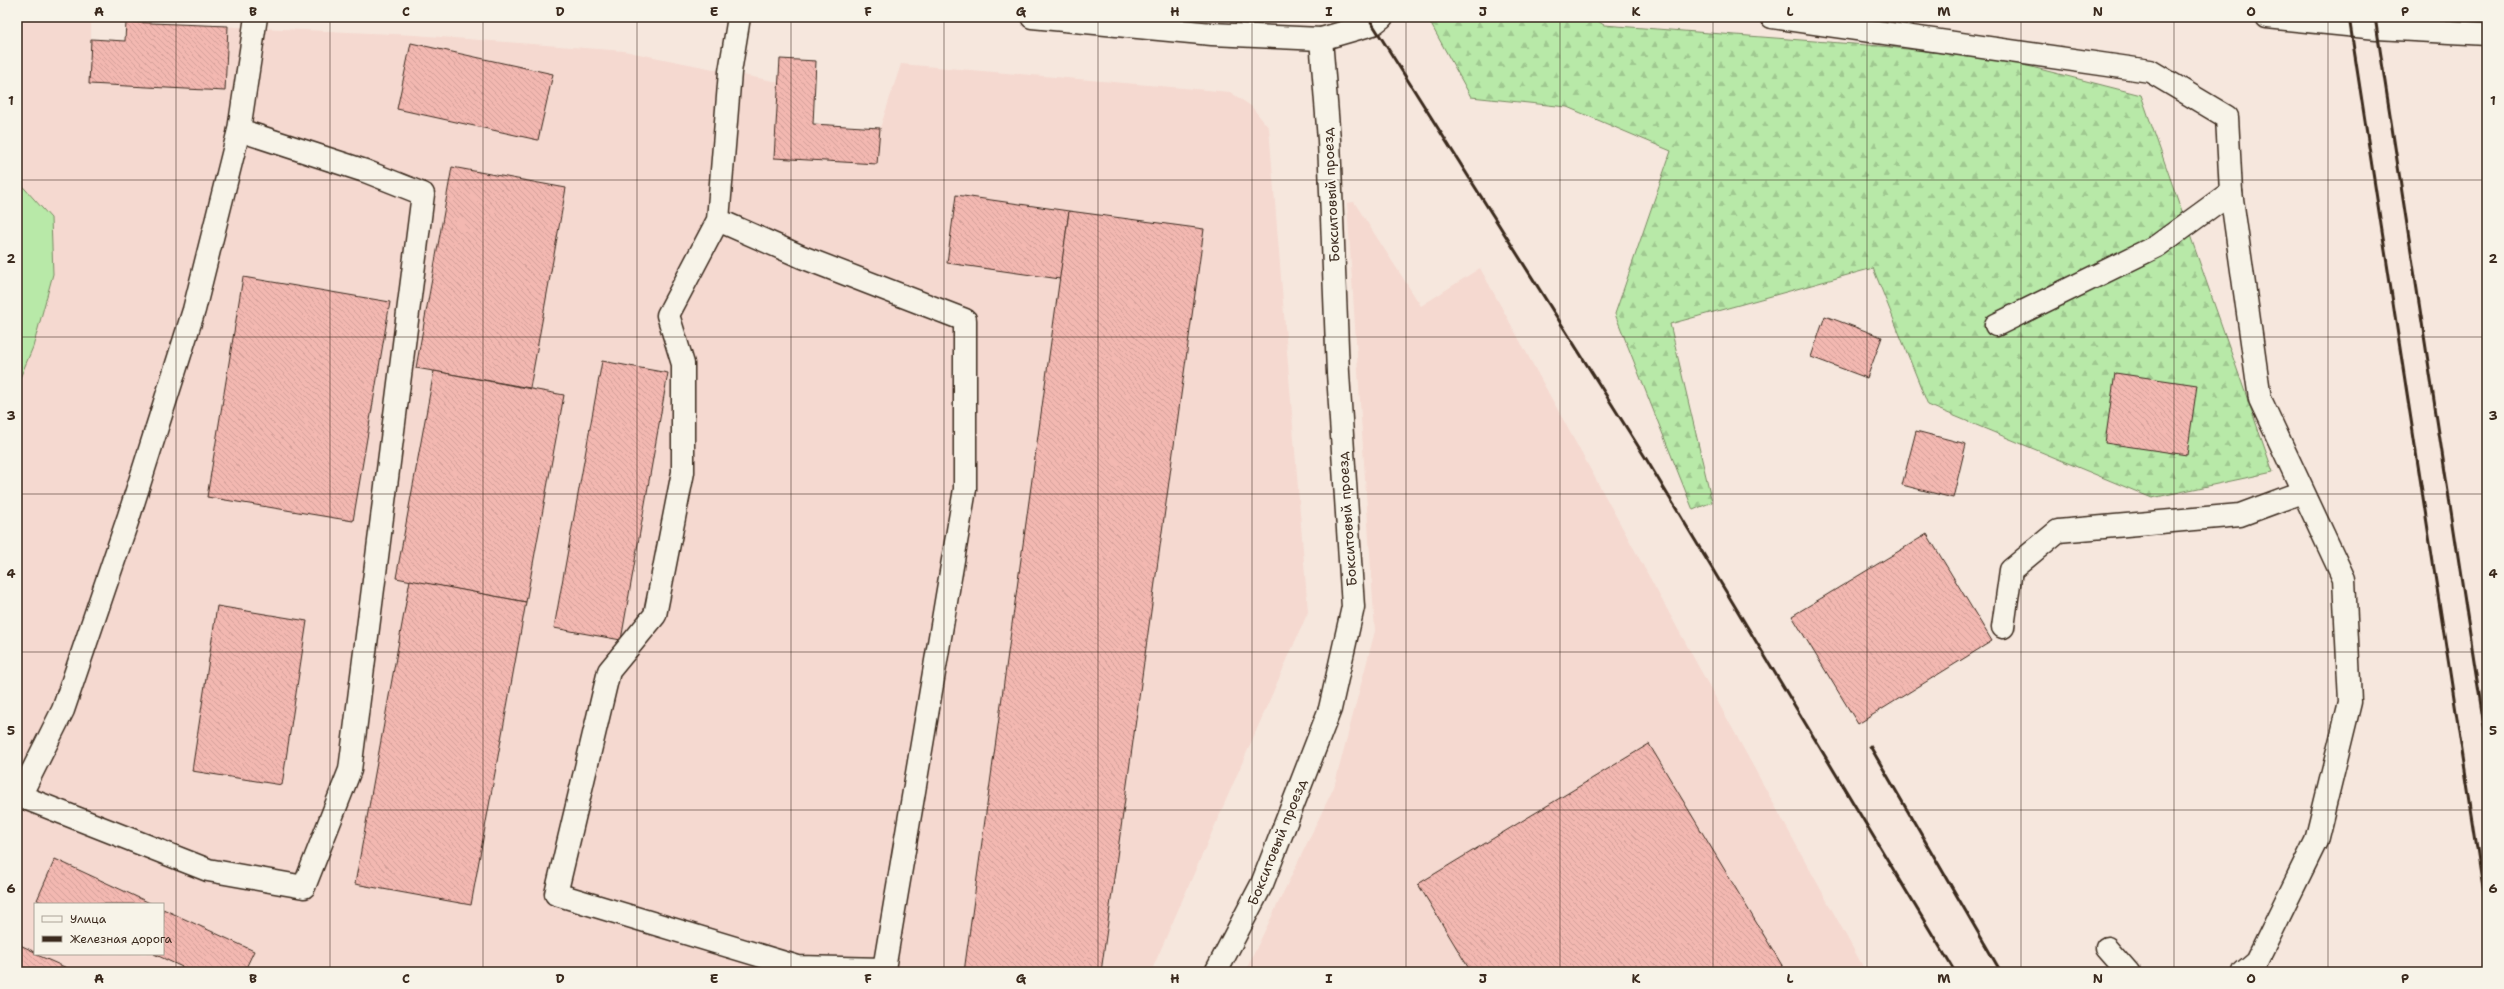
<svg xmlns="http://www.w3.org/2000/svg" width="2504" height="989" font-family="'Shantell Sans',sans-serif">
	<defs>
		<pattern id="forest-firs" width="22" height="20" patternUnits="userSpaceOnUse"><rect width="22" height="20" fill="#b8e9a8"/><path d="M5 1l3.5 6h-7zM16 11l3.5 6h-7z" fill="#9fc890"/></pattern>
		<pattern id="building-back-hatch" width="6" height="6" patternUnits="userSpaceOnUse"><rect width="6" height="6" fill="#f3b8b1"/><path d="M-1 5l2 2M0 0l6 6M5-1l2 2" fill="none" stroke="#d19e98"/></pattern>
	</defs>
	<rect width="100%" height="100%" fill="#f6e7dd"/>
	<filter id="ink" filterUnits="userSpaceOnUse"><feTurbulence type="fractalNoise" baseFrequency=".025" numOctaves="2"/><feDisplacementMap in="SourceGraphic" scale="8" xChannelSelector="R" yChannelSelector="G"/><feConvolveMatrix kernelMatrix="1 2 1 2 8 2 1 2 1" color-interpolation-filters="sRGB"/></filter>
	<g filter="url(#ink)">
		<!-- built -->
		<g fill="#f5d9d0" fill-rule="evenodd">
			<path d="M17,17H87L91,21V39L125,41L126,22L415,35L624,51L778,82L780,59L816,61L813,124L880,128L901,64L1230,92L1251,106L1269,128L1308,612L1151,972H17ZM35,904H163V954H35Z"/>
			<path d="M1354,202L1421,306L1480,268L1866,972H1245L1334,787L1375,631L1347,203Z"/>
		</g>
		<!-- forest -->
		<path fill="url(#forest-firs)" stroke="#7a8a63" d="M1427,17H1591L1604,25L1880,46L2004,60L2141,95L2273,472L2152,498L1928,405L1873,268L1670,324L1712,502L1693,510L1615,314L1671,151L1567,107L1471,97Z"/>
		<!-- pitch -->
		<path fill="#b8e9a8" stroke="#7a8a63" d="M17,180L51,218L53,274L33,347L17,385Z"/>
		<!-- building -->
		<g fill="url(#building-back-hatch)" stroke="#3b2a1e">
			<path d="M126,22L228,26L225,91L89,84L91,39L125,41Z"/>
			<path d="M411,43L553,74L538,140L397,109Z"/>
			<path d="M780,59L816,61L813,124L880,128L877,164L774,158Z"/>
			<path d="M452,167L566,188L530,388L416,368Z"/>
			<path d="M956,195L1069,211L1060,279L947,263Z"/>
			<path d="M1069,211L1204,229L1101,972H964Z"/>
			<path d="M243,277L390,302L353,521L207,497Z"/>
			<path d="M1825,316L1882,337L1867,378L1811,357Z"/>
			<path d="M602,361L668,373L621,640L554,628Z"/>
			<path d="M434,371L564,395L526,602L396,578Z"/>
			<path d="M2115,373L2197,385L2187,455L2105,443Z"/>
			<path d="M1916,431L1966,444L1953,498L1902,485Z"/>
			<path d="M1927,534L1992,641L1858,724L1792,616Z"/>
			<path d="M410,580L526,602L471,905L355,884Z"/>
			<path d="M217,606L307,621L282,785L192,771Z"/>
			<path d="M1649,744L1786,972H1471L1418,884Z"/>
			<path d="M55,859L152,904H46L37,900Z"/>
			<path d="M163,909L254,951L244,972H193L154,954H163Z"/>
			<path d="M18,944L35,952V954L76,972H17Z"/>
		</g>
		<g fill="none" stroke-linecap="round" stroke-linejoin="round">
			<defs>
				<g id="lane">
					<path d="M1772,17L2150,71L2227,117L2231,192L2157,246L1996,325"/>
					<path d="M2231,192L2260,399L2344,579L2350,702L2316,841L2257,961L2244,972"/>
					<path d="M718,220L802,257L965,320V489L884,969L798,967L556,894L609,671L655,615L683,472V364L668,315L718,220L730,72L739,17"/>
					<path d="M2003,627L2011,570L2058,531L2240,515L2302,492"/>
					<path d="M20,796L208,870L304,887L350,770L423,194L365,171L239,130"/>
					<path d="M17,797L20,796L63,710L129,516L194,310L239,130L256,17"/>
					<path d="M2107,948L2128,972"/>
					<path d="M1216,972L1262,884L1330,709L1353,607L1338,373L1329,140L1321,39"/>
				</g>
				<g id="street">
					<path d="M1032,17L1212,34L1321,39L1373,24L1382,17"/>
					<path d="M2267,17L2377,28L2487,34"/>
				</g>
			</defs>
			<!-- lane casing -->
			<use href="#lane" stroke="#3b2a1e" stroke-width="25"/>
			<!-- street casing -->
			<use href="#street" stroke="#3b2a1e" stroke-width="25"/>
			<!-- lane -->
			<use href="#lane" stroke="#f7f3e8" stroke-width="22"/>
			<!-- street -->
			<use href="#street" stroke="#f7f3e8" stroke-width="22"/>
			<!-- rail -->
			<g stroke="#3b2a1e" stroke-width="3">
				<path d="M1368,17L1645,457L1955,972"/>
				<path d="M2349,17L2487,913"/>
				<path d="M2375,17L2487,745"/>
				<path d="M1870,746L2001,972"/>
			</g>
		</g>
	</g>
	<!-- grid -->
	<path fill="none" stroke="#3b2a1e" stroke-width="1" stroke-opacity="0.55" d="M176,17V972M330,17V972M483,17V972M637,17V972M791,17V972M944,17V972M1098,17V972M1252,17V972M1406,17V972M1560,17V972M1713,17V972M1867,17V972M2021,17V972M2174,17V972M2328,17V972M17,180H2487M17,337H2487M17,494H2487M17,652H2487M17,810H2487"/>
	<g text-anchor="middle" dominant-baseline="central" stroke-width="4" stroke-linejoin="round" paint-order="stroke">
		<!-- street labels -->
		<g font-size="14" fill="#3b2a1e" stroke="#f7f3e8">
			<text transform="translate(1331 195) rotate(-93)">Бокситовый проезд</text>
			<text transform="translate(1347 519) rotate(-94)">Бокситовый проезд</text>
			<text transform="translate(1277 842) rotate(-68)">Бокситовый проезд</text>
		</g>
	</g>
	<!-- margin -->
	<rect width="2504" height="989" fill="none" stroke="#f7f3e8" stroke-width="44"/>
	<!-- legend -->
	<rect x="34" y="903" width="130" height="52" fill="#f7f3e8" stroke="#aca397"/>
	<rect x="42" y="916" width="20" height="6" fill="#f7f3e8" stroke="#aca397"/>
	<text x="70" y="923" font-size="12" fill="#3b2a1e">Улица</text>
	<rect x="42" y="936" width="20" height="6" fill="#3b2a1e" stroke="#aca397"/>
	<text x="70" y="943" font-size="12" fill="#3b2a1e">Железная дорога</text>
	<rect x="22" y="22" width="2460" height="945" fill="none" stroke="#3b2a1e" stroke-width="1.5"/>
	<g font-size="13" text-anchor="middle" font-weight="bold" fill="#3b2a1e">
		<text x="99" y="16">A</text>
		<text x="253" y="16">B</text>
		<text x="406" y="16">C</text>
		<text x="560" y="16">D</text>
		<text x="714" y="16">E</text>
		<text x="868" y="16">F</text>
		<text x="1021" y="16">G</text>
		<text x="1175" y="16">H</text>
		<text x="1329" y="16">I</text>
		<text x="1483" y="16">J</text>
		<text x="1636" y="16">K</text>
		<text x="1790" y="16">L</text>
		<text x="1944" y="16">M</text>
		<text x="2098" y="16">N</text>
		<text x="2251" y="16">O</text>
		<text x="2405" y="16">P</text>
		<text x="11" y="105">1</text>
		<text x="2493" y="105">1</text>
		<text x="11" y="263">2</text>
		<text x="2493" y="263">2</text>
		<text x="11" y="420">3</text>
		<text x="2493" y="420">3</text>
		<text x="11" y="578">4</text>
		<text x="2493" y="578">4</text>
		<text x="11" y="735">5</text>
		<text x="2493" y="735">5</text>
		<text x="11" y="893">6</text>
		<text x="2493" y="893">6</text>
		<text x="99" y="983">A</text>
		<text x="253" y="983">B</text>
		<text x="406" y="983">C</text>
		<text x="560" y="983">D</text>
		<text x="714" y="983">E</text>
		<text x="868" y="983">F</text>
		<text x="1021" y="983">G</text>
		<text x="1175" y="983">H</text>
		<text x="1329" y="983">I</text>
		<text x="1483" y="983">J</text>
		<text x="1636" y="983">K</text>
		<text x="1790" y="983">L</text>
		<text x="1944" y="983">M</text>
		<text x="2098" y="983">N</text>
		<text x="2251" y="983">O</text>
		<text x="2405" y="983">P</text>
	</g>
</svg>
